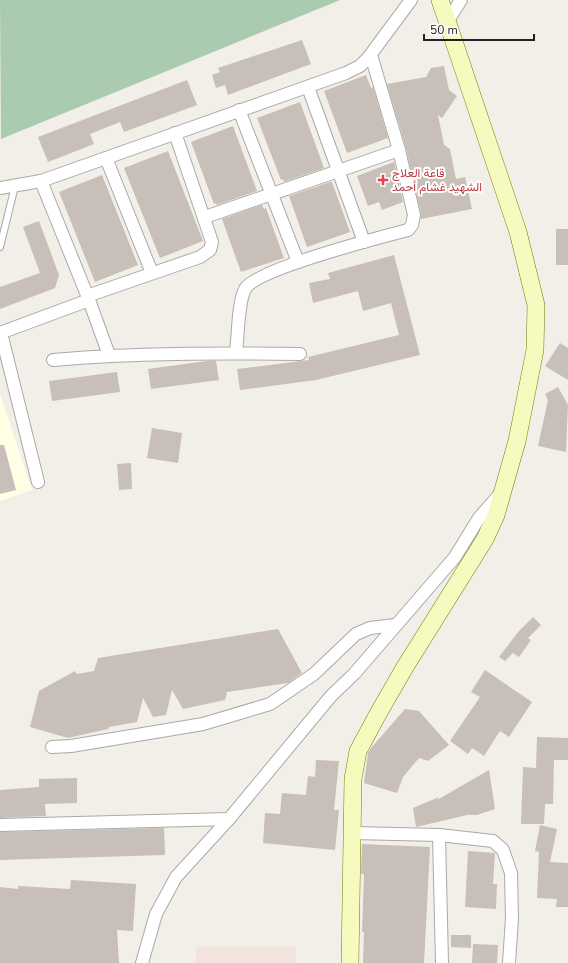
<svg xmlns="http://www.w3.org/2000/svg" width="568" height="963" font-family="'Nunito Sans',Vazirmatn,sans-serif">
	<rect width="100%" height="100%" fill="#f2efe9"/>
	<!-- education -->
	<path fill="#ffffe5" d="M0,394L32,490L0,501Z"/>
	<!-- military -->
	<rect fill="#f3e3dd" x="196" y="947" width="100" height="16"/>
	<!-- cemetery -->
	<path fill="#aacbaf" d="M0,0H340L1,139Z"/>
	<!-- building -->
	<g fill="#c7bfb8">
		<path d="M302,40L311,64L228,95L225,85L216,88L212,75L220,72L218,68Z"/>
		<path d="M444,66L449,90L457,96L442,118L438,115L444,145L450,149L456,179L465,177L472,209L421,219V213L406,148L387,84L426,77L431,68Z"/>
		<path d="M366,75L371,88L373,87L388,138L347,153L324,91Z"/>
		<path d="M187,80L197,105L124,132L120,122L90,134L94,144L48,162L38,137Z"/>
		<path d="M300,102L324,168L284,182L283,179L281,180L257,118Z"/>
		<path d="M233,126L257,191L217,205L216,203L214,204L191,142Z"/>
		<path d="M168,151L203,241L160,258L124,168Z"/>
		<path d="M394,162L403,202L382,210L379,202L368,206L357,176Z"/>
		<path d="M102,175L138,265L95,282L59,192Z"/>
		<path d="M330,182H332L350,232L307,247L289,196Z"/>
		<path d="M262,205L264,209L266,208L284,258L241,272L222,219Z"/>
		<path d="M39,221L59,275L55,288L0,309V287L40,273L23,227Z"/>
		<rect x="556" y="229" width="12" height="36"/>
		<path d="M394,255L420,355L316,380L240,390L237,369L309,360L308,357L399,335L391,303L363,311L358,291L313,303L309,283L330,279L328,273Z"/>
		<path d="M560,343L568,348V380L545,366Z"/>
		<path d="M207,361H216L219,380L151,389L148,369Z"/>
		<path d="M117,372L120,392L52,401L49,381Z"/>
		<path d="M558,387L568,405L566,452L538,446L548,400L545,394Z"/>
		<path d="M152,428L182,433L178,463L147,458Z"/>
		<path d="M0,445H4L16,490L0,494Z"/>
		<path d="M131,463L132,489L119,490L117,464Z"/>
		<path d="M533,617L541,625L528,638L531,640L519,657L513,653L505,661L499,657L519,631Z"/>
		<path d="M278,629L302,673L288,683L227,692L225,700L183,709L172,690L166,715L153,717L143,698L137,722L109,727L108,729L68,738L30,727L39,691L75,671L77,674L94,671L98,658Z"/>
		<path d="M485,670L532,702L509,737L500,731L484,756L472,748L468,754L450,741L480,697L471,692Z"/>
		<path d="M405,709L419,711L449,745L428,761L419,758L403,777L397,793L364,783L368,753L371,748Z"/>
		<path d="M537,737L568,738V760H554L553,804H545L544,824H521L523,767L536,768Z"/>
		<path d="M316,760L339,761L334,810H339L335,850L263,843L265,813L280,814L282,793L306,795L308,776L315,777Z"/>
		<path d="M489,770L495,809L477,815H467L416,827L413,808L439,797L437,800Z"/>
		<path d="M77,778V803L45,804L46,816L0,818V790L39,787V779Z"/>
		<path d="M540,825L557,829L550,862L568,863V907H556L557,899L537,898L539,852L535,851Z"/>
		<path d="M164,828L165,855L0,860V832Z"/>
		<path d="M362,844L430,847L424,963H363L364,932H362L364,874H361Z"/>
		<path d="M468,851L495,853L493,884H497L496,909L465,907Z"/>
		<path d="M71,880L136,884L133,931L117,930L119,963H0V887L18,889V886L70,889Z"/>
		<path d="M451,935H471V948L451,947Z"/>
		<path d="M473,944L498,945L497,963H472Z"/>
	</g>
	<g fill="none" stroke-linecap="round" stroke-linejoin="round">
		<defs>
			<path id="lane" d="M0,247L15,186"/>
			<g id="street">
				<path d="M447,22L461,0"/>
				<path d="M308,87L364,242"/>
				<path d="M239,110L298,262"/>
				<path d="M106,158L152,273"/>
				<path d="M0,188L41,181"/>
				<path d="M205,217L399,150"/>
				<path d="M87,296L200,257L210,250L212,242L175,133"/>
				<path d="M89,300L109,355"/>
				<path d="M0,333L89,300L41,181L346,73L360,66L368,58L411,0"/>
				<path d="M1,333L38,482"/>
				<path d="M236,353C238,337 238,302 245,289C256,269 381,237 408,230L412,225L414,215L399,150L371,55"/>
				<path d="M53,360C135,353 217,353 300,354"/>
				<path d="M52,747L71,746L203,724L270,704L314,674L356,634L370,628L395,625"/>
				<path d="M0,825L229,819"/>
				<path d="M353,833L439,835L493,841L503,850L511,873L512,918L509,963"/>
				<path d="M439,835L442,963"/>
				<path d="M142,963L156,914L176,877L229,819L331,696L354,674L455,557L479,518L500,494"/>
			</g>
			<path id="secondary" d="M350,963L353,779L358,751L379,712L405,667L485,539L496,515L517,441L535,350L536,305L518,232L440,0"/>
		</defs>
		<!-- lane casing -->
		<use href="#lane" stroke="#a9a9a9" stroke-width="8"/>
		<!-- street casing -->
		<use href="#street" stroke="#a9a9a9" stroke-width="14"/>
		<!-- secondary casing -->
		<use href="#secondary" stroke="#707d05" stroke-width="18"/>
		<!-- lane -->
		<use href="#lane" stroke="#fff" stroke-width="6"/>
		<!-- street -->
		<use href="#street" stroke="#fff" stroke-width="12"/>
		<!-- secondary -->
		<use href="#secondary" stroke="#f7fabf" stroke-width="17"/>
	</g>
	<!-- markers -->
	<path fill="#e0444e" stroke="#fff" stroke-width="1.5" d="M381 174h4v4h4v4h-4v4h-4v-4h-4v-4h4z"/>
	<g text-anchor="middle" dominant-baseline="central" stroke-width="4" stroke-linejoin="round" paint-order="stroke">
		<!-- health labels -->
		<g font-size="12" fill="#be3a42" stroke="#fff" text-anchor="start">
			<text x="392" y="173">قاعة العلاج<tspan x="392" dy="14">الشهيد غشام أحمد</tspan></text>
		</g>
	</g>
	<!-- scale -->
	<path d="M424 34v6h110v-6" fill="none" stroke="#222222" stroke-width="2"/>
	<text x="430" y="34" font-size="12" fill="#222222" stroke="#ffffff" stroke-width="3" paint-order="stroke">50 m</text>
</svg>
